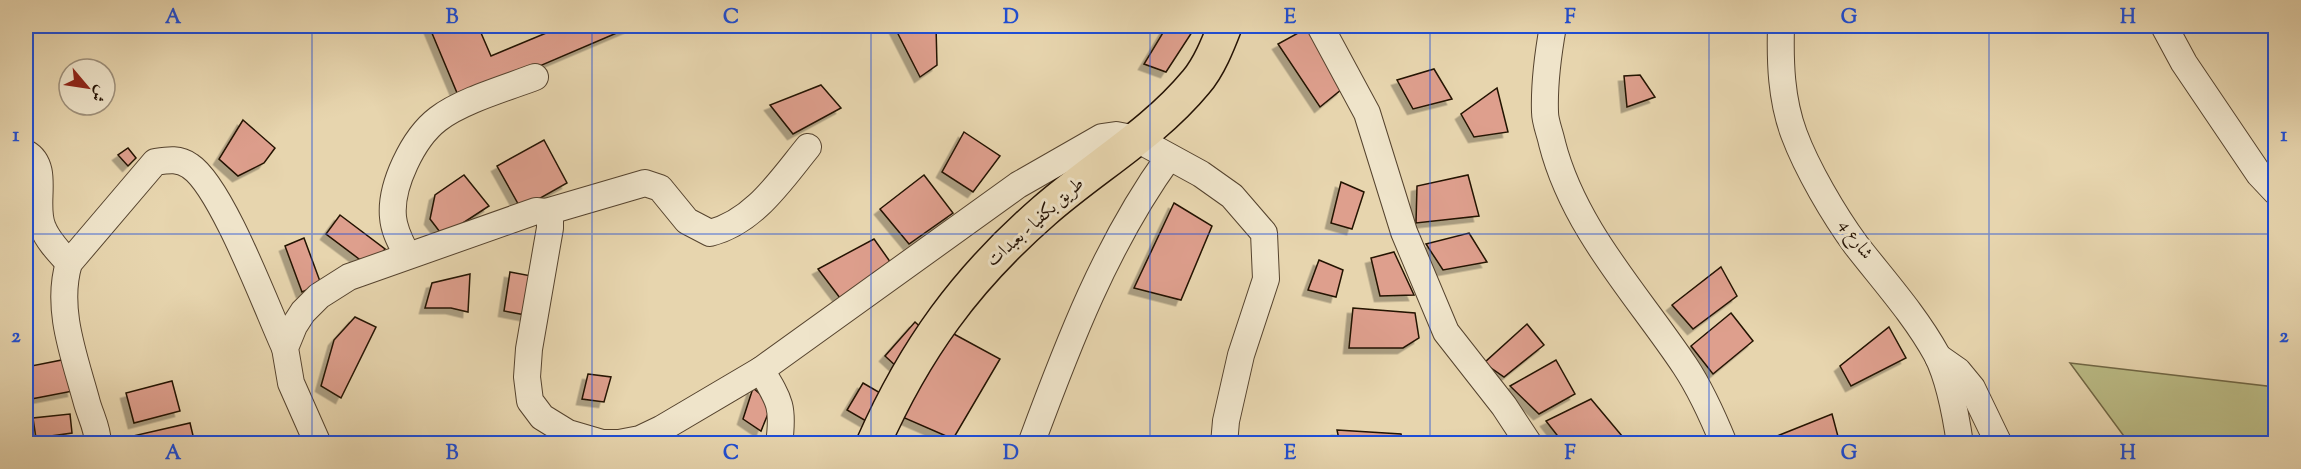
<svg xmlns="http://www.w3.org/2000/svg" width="2301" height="469" font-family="'Sorts Mill Goudy',Amiri,serif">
	<defs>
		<filter id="shadow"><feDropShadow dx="-5.5" dy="5.5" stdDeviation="0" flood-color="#0004"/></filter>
	</defs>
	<rect width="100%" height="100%" fill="#e7d5ae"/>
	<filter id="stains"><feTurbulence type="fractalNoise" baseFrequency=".00333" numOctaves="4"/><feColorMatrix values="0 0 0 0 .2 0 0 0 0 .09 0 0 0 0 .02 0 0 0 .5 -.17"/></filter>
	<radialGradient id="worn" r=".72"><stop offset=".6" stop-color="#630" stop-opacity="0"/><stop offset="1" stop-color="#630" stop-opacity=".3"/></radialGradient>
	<!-- green -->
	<path fill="#bbbc86" stroke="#706745" stroke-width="1.5" d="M2070,363L2275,387V443H2129Z"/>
	<!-- building -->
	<g fill="#de9f8d" stroke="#241204" stroke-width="1.5" filter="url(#shadow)">
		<path d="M429,26H478L491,56L563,26H633L460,100Z"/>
		<path d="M894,26H936L937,65L920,77Z"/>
		<path d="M1167,26H1196L1166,72L1144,64Z"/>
		<path d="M1309,27L1342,89L1320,107L1278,44Z"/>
		<path d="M1434,69L1452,99L1413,109L1397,80Z"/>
		<path d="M1640,75L1655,97L1627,107L1624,76Z"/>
		<path d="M821,85L841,108L793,134L770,105Z"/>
		<path d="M1497,88L1508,132L1474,137L1461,114Z"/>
		<path d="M243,120L275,148L264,163L238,176L219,159Z"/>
		<path d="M964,132L1000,156L973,192L942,172Z"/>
		<path d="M544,140L567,183L521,209L497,166Z"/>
		<path d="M128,148L136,158L128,166L118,155Z"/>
		<path d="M464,175L489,206L443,236L430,219L435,195Z"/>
		<path d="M924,175L953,213L909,244L880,209Z"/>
		<path d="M1468,175L1479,216L1416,223L1417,186Z"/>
		<path d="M1341,182L1364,192L1352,229L1331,223Z"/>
		<path d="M1174,203L1212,226L1181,300L1134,288Z"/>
		<path d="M340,215L385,249L371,268L326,234Z"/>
		<path d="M1469,233L1487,262L1443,270L1426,244Z"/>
		<path d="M304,238L321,284L302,292L285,246Z"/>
		<path d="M874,239L891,263L840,298L818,269Z"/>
		<path d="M1394,252L1414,295L1380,296L1371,258Z"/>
		<path d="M1319,260L1343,270L1336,297L1308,290Z"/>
		<path d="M1721,267L1737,296L1693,329L1672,305Z"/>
		<path d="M510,272L537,277L531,316L504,311Z"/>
		<path d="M470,274L468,312L451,308H425L432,283Z"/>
		<path d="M1353,308L1415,313L1419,338L1403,348H1349Z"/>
		<path d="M1731,313L1753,341L1713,374L1691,346Z"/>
		<path d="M355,317L376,327L341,398L321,386L334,340Z"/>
		<path d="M915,322L927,333L897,367L885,356Z"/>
		<path d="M1527,324L1544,345L1504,377L1484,363Z"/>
		<path d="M1889,327L1906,358L1851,386L1840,366Z"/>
		<path d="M952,333L1000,359L953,439L900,416Z"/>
		<path d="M67,359L73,391L26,400V367Z"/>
		<path d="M1556,360L1575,394L1539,414L1510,386Z"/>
		<path d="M588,374L611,377L604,402L582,399Z"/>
		<path d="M172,381L180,411L134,423L126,393Z"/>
		<path d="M863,383L882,394L866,421L847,410Z"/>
		<path d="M753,388L772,404L761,431L743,419Z"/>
		<path d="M1591,399L1622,436L1602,444H1564L1546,421Z"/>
		<path d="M70,414L72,433L36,438L33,418Z"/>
		<path d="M1832,414L1840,444H1773L1772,438Z"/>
		<path d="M190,423L195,444H135L133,436Z"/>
		<path d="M1337,430L1401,434L1403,444H1340Z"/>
	</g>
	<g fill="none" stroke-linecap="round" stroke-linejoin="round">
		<defs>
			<g id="minor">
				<path d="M1320,26L1367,113L1404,232L1446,332L1504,406L1529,444"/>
				<path d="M1553,26C1548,54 1544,83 1545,112C1545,122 1550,133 1552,143C1574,229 1637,294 1685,366C1701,390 1713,417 1724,444"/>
				<path d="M1781,26C1780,62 1781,99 1794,134C1807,169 1834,215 1856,245C1884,281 1915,315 1937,355C1950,381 1956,416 1960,444"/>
				<path d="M2164,26L2184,63L2259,174L2276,192"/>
				<path d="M26,153C51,167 32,205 43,228C48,241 60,253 69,263"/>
				<path d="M546,212L645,183L660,188L687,221L710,233C754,222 781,180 808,147"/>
				<path d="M407,255C401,243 394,231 393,217C390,186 413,138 438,119C461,101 506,88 535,77"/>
				<path d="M1938,357L1958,371L1972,388L1999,444"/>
				<path d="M761,370C780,401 784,407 779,444"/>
				<path d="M98,444C98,429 91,417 87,403C75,358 55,309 69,263L155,162C168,160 179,158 190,166C222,187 267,309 285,348"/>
				<path d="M318,444L291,383L285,348L294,326L303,312L319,296L349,277L536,211L546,212L550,221V228L529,349L527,377L530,401L542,417L568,433L602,443H619L640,439L661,429L761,370L1018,185L1102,137L1116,135L1137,139L1201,174L1232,196L1264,233L1266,279L1241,355L1226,421L1224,444"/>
				<path d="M1031,444C1068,344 1106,244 1169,157"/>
			</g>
			<path id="major" d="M873,444C915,349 966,279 1044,211C1094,167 1153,134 1196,82C1209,67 1218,44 1225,26"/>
		</defs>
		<!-- minor casing -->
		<use href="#minor" stroke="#55432e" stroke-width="28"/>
		<!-- major casing -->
		<use href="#major" stroke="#241204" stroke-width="36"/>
		<!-- minor -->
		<use href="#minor" stroke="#efe4ca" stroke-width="26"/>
		<!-- major -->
		<use href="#major" stroke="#e7d5ae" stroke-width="33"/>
	</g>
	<!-- grid -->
	<path fill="none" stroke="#1d4ed8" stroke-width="1.5" stroke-opacity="0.55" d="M312,26V444M592,26V444M871,26V444M1150,26V444M1430,26V444M1709,26V444M1989,26V444M26,234H2276"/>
	<g text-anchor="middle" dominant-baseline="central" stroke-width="6" stroke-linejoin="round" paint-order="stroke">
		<!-- street labels -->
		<g font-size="18" fill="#241204" stroke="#efe4ca">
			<text transform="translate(1036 223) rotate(-42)">طريق بكفيا - بعبدات</text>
			<text transform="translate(1855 240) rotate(55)">شارع 4</text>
		</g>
	</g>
	<!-- margin -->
	<rect width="2301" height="469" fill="none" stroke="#e7d5ae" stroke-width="66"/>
	<!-- north arrow -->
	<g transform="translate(87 87) rotate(119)"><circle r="28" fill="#efe4ca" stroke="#9e907b" stroke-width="1.5"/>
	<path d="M0-4.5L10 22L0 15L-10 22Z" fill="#8f2418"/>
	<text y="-9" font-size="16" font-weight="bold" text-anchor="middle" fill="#241204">ش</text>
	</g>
	<rect x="33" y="33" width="2235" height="403" fill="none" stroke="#1d4ed8" stroke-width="2"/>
	<g font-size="20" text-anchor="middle" font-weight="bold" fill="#1d4ed8">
		<text x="173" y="23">A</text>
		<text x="452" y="23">B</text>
		<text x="731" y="23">C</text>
		<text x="1011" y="23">D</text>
		<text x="1290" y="23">E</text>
		<text x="1570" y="23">F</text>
		<text x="1849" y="23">G</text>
		<text x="2128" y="23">H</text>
		<text x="16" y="141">1</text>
		<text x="2284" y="141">1</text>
		<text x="16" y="342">2</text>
		<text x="2284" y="342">2</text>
		<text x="173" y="459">A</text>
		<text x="452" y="459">B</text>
		<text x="731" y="459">C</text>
		<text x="1011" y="459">D</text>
		<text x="1290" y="459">E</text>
		<text x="1570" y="459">F</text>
		<text x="1849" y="459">G</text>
		<text x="2128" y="459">H</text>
	</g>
	<rect width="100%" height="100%" filter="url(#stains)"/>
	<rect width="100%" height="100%" fill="url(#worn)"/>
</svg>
